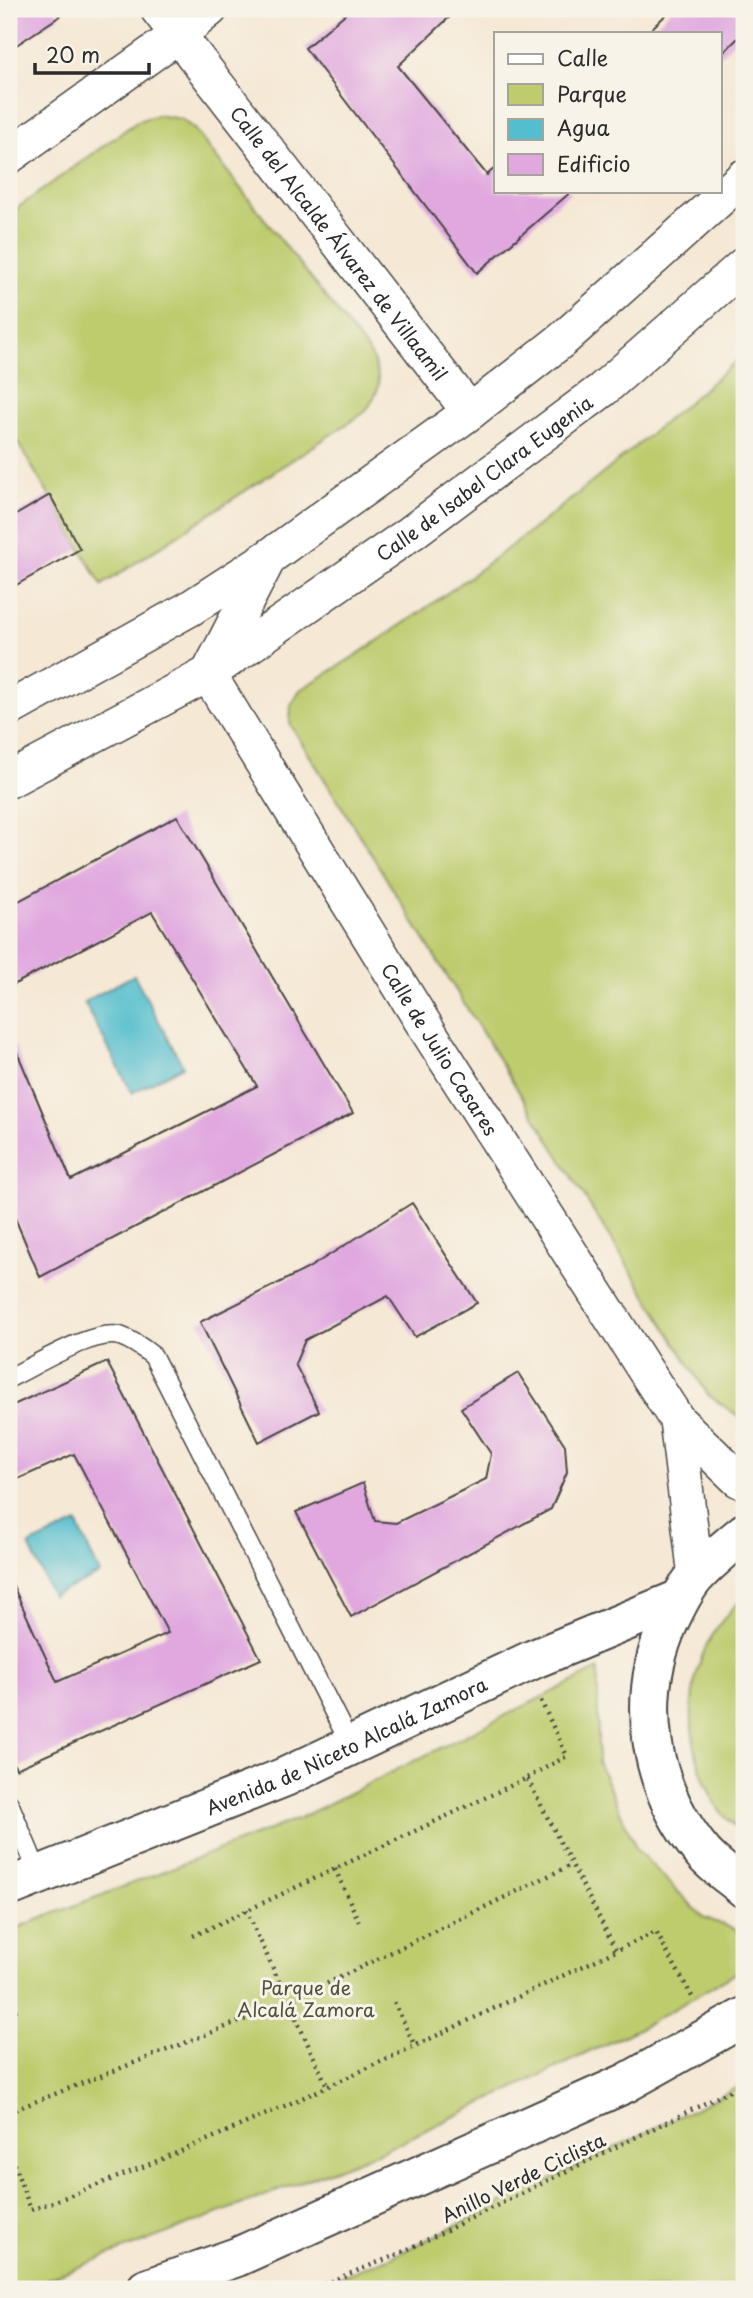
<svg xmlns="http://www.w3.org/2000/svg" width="753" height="2298" font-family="'Playpen Sans',sans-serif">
	<rect width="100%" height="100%" fill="#f7f3e8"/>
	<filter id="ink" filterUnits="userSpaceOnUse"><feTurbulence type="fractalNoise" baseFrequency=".0143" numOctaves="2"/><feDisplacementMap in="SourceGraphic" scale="14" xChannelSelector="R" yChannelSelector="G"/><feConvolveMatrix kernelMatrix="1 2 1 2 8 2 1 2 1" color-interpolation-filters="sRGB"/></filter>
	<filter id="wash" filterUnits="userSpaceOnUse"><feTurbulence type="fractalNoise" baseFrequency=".00686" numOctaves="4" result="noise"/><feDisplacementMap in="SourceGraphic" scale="28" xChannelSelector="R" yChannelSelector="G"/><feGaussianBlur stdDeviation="1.57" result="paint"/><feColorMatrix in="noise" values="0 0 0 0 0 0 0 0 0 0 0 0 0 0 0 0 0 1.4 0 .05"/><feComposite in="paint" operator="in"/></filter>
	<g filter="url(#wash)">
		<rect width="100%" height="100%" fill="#f5e8d4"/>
		<!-- green -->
		<g fill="#becc6e" stroke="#747c4c" stroke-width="2">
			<path d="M157,115L181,119L194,129L371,355C382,382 382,388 365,412L102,585L9,428V214L138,121Z"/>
			<path d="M744,354V1420L708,1395L290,724L291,705L300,690C460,594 604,476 744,354Z"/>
			<path d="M744,1598V1835C736,1826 724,1818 718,1808C678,1741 681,1650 744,1598Z"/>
			<path d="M598,1669V1762L637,1850L703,1917L744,1933V1968L648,2024L384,2150L21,2289H9V1931L300,1818Z"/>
			<path d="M744,2084V2289H308L394,2256Z"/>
		</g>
		<!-- water -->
		<g fill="#53bece" stroke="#3f747c" stroke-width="2">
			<path d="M134,975L183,1066L132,1093L84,1002Z"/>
			<path d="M77,1523L100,1574L52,1596L29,1545Z"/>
		</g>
		<g id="blocks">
			<!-- building -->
			<g fill="#e0a8df">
				<path d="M9,9H54L60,16L9,50Z"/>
				<path d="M351,9H458L398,66L487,175L496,167V191H572L477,273L305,48Z"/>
				<path d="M672,9H744V32L720,56V33H647Z"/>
				<path d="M50,495L80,549L9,589V519Z"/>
				<path d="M177,816L353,1113L40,1277L9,1204V1033L71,1180L257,1086L152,912L9,987V906Z"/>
				<path d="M412,1203L477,1303L415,1337L388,1296L305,1340L295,1364L319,1411L259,1442L200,1322L307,1269Z"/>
				<path d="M107,1362L261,1659L16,1769L9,1754V1577L57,1682L168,1633L74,1454L9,1483V1407Z"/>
				<path d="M518,1373L565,1445L567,1472L551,1509L351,1617L296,1512L363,1483L375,1521L396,1523L486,1479L491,1454L461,1408Z"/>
			</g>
		</g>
	</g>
	<g filter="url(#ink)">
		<use href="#blocks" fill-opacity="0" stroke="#494744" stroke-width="2"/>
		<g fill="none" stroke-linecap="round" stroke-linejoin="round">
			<defs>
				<g id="service">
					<path d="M9,1378C35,1366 92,1329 120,1336C132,1340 143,1348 153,1356L351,1746"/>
					<path d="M9,1803L39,1875"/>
				</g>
				<g id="minor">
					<path id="s1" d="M158,9L470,412"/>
					<path d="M9,156L178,35L210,9"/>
					<path d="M210,671L268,559"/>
					<path id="s2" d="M208,674L428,1031L677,1420L738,1479L744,1482"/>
					<path d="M9,709L189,609L269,557L470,412L562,340L744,177"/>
					<path id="s3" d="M9,780L208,674L411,533L602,390L744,265"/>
					<path d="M677,1420L696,1577"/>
				</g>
				<g id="tertiary">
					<path d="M744,1533C728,1546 710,1561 696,1576C684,1589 677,1606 669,1622C634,1700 649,1788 703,1853C714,1866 731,1877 744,1888"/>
					<path id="s4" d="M9,1887L285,1777L534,1659L680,1599"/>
					<path d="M146,2289L237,2257L626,2083L744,2017"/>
				</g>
			</defs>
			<!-- service casing -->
			<use href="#service" stroke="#494744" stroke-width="21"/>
			<!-- minor casing -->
			<use href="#minor" stroke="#494744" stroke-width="38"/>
			<!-- tertiary casing -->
			<use href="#tertiary" stroke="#494744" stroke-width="42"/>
			<!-- path -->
			<g stroke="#494744" stroke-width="4.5" stroke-dasharray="2 5" stroke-linecap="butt">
				<path d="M527,1778L567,1756L539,1697"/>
				<path d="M335,1869L361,1926"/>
				<path d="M246,1910L328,2088"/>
				<path d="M193,1936L527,1778L616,1950"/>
				<path d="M394,2002L415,2046"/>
				<path d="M9,2013L20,2008"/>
				<path d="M9,2112L289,2002L571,1865"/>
				<path d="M9,2151L31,2210C246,2132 449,2028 656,1932L694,2000"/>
				<path d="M311,2289L394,2256L744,2084"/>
			</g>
			<!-- service -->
			<use href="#service" stroke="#fff" stroke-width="18"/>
			<!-- minor -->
			<use href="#minor" stroke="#fff" stroke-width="35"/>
			<!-- tertiary -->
			<use href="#tertiary" stroke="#fff" stroke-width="38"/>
		</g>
	</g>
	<g text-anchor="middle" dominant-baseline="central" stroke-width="6" stroke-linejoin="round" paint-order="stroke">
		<!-- street labels -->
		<g font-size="19" fill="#2b2b2b" stroke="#f7f3e8">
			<text stroke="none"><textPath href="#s1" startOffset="296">Calle del Alcalde Álvarez de Villaamil</textPath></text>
			<text stroke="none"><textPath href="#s3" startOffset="564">Calle de Isabel Clara Eugenia</textPath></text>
			<text stroke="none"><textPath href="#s2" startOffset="441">Calle de Julio Casares</textPath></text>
			<text stroke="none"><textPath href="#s4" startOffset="366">Avenida de Niceto Alcalá Zamora</textPath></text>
			<text transform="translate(523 2177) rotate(-26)">Anillo Verde Ciclista</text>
		</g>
		<!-- park labels -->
		<g font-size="19" fill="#50533c" stroke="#f7f3e8">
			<text x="306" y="1987">Parque de<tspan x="306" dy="22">Alcalá Zamora</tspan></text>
		</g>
	</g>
	<!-- margin -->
	<rect width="753" height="2298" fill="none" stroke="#f7f3e8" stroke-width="35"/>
	<!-- legend -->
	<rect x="494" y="32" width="228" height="161" fill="#f7f3e8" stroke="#a5a39c" stroke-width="2"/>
	<rect x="508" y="54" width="35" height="10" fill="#ffffff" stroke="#a5a39c" stroke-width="2"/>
	<text x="557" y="66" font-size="21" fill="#2b2b2b">Calle</text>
	<rect x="508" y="84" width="35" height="21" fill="#becc6e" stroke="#a5a39c" stroke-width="2"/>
	<text x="557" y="102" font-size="21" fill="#2b2b2b">Parque</text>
	<rect x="508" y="119" width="35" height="21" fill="#53bece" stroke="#a5a39c" stroke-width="2"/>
	<text x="557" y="136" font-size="21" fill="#2b2b2b">Agua</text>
	<rect x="508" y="154" width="35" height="21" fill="#e0a8df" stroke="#a5a39c" stroke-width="2"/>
	<text x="557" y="172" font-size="21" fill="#2b2b2b">Edificio</text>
	<!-- scale -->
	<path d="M35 63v10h114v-10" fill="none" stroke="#2b2b2b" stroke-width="3.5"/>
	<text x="46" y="63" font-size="21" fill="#2b2b2b" stroke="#f7f3e8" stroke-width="5" paint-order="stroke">20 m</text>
</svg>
